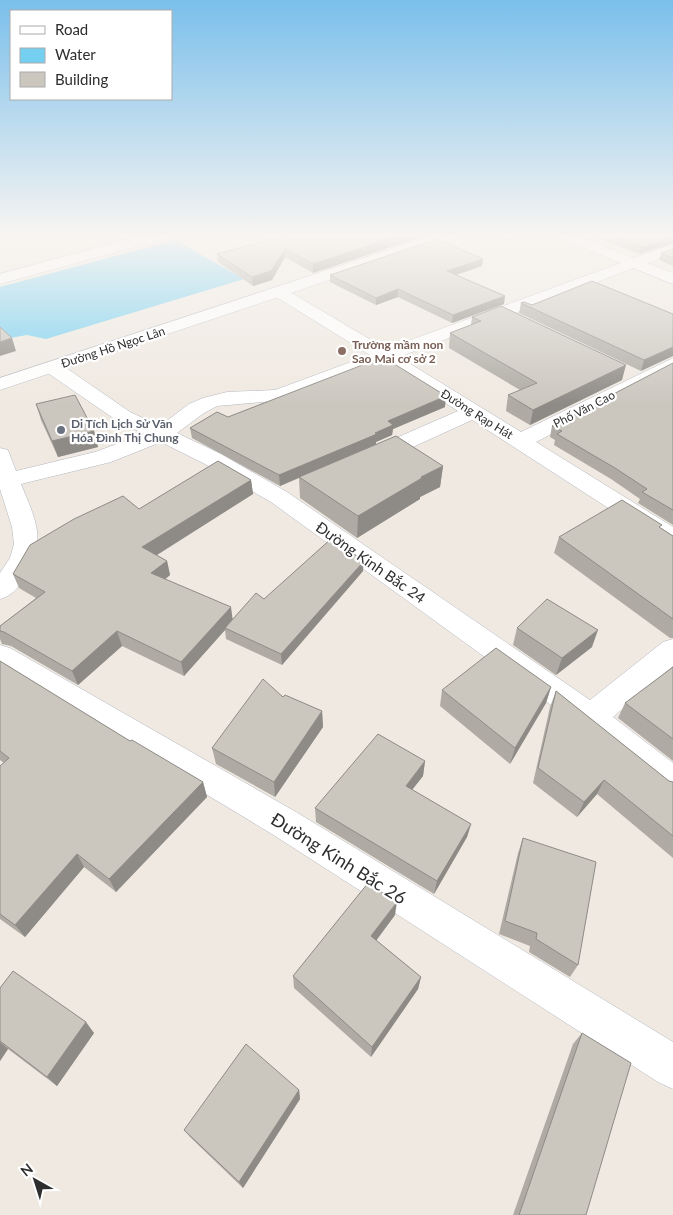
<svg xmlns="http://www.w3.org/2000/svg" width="673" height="1215" font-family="Lato,sans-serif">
	<rect width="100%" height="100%" fill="#efe9e1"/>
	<!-- water -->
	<path fill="#75cff0" d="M175,240L244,279L46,339L27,335L10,338L0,331V287Z"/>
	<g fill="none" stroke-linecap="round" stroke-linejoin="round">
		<defs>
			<g id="street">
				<path d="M147,234H172L170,237L0,284V274Z"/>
				<path d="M673,244V253L399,357L521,432L673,358V371L536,442L673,527V546L664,544L472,420L380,462L372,464L364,462L361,457L364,452L458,411L383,363L285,400L217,406L204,413L177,433L221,454L287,492L590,700L663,642L673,639V666L613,717L673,763V798L661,794L558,710L271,502L205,464L161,442L111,462L21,484C35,519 48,541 25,577C19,587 12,596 0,599V573L10,558L14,544L12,527L0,489V448L8,450L16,471L95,452L144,434L116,420L45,371L42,367L45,363H59L130,412L160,426L189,404L203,398L227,392L275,390L370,355L273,295L271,292L273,289H285L386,349Z"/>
				<path d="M0,645L10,648L296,812L673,1042V1089L658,1082L272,834L0,670Z"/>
			</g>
			<g id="secondary">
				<path d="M437,234H460L458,237L0,390V378Z"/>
				<path d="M549,234H570L673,273V284Z"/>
			</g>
		</defs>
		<!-- street casing -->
		<use href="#street" stroke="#b4b7c1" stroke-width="1"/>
		<!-- secondary casing -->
		<use href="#secondary" stroke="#b4b7c1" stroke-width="1"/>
		<!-- street -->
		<use href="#street" fill="#fff" fill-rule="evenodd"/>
		<!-- secondary -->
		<use href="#secondary" fill="#fff" fill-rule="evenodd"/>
	</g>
	<!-- wall -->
	<g fill="#afaba4">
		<path d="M291,234H419L418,238L313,273L285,257L272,280L253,286L218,262L217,254Z"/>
		<path d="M585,234H673L640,254Z"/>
		<path d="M673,249V266L659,260L661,253Z"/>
		<path d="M482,266L456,275L504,304L452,323L398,297L376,305L330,282V275Z"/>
		<path d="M521,303L532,305L673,314L641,371L519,313Z"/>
		<path d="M472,317L622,380L530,425L506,411L508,395L520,390L449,348L450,333L471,325Z"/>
		<path d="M673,363V525L638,503L640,499L611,479L554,445L555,440L550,437L552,426Z"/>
		<path d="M36,404L94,431L98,447L58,457L41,420Z"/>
		<path d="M445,407L393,429L392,435L376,442V444L443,466L440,487L420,497V499L357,538L300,498L299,478L280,486L192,438L190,428L228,417Z"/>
		<path d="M251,480L253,494L156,555L167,561L170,575L165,579L233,619L264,599L363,571L282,665L226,639L225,630L184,676L122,646L78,685L11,646L2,644L0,639V626L36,598L19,588L13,574L139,509Z"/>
		<path d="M661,528L673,536V638H670L554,553L559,537Z"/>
		<path d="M517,628L592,647L556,675L513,645Z"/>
		<path d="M0,661L130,741L203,782L207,797L116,892L84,867L25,937L0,919V766L4,763L0,760Z"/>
		<path d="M673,667V761L618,718L625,703Z"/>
		<path d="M551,687L546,703L510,764L440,706L442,690Z"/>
		<path d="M556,691L669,781L673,782V858L597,794L577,817L533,783L550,707Z"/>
		<path d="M283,697L322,711L323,727L275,797L216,764L212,748Z"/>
		<path d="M425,761L423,776L412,790L471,824L467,837L434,894L316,822L315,808Z"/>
		<path d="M523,838L578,965L570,977L529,952L530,946L499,934L518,853Z"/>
		<path d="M395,915L376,940L421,977L418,989L371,1057L294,988L293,976Z"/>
		<path d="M0,988L94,1033L57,1086L8,1049L0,1061Z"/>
		<path d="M582,1033L586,1215H513L573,1044Z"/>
		<path d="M299,1090L300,1099L243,1188L190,1137L184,1130Z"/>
	</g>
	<!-- shaded-wall -->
	<g fill="#8e8b86">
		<path d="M404,234H419L418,238L313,273V264Z"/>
		<path d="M673,237V243L640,254L642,247Z"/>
		<path d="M285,249V257L272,280L253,286L252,277Z"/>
		<path d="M483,259L482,266L446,278L447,271Z"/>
		<path d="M398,289V297L376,305V298Z"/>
		<path d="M505,296L504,304L452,323L453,315Z"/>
		<path d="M12,338L16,351L0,356V342Z"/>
		<path d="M673,347V356L641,371L644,360Z"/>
		<path d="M626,365L622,380L530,425L533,410Z"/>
		<path d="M446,396L445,407L393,429L392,435L376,442V444L280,486L279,475L375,433L388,421Z"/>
		<path d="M94,431L98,447L58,457L52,441Z"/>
		<path d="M443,466L440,487L420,497V499L357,538L358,516L421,477Z"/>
		<path d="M251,480L253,494L146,562L142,547Z"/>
		<path d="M167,561L170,575L155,588L151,573Z"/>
		<path d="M364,561L363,571L282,665L281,654Z"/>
		<path d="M231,607L233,622L225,628V630L184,676L181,662Z"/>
		<path d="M598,630L592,647L556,675L562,658Z"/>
		<path d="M117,631L122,646L78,685L72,671Z"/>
		<path d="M551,687L546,703L510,764L515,748Z"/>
		<path d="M322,711L323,727L275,797L274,782Z"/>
		<path d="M425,761L423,776L404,800L406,786Z"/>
		<path d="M604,780L597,794L577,817L584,802Z"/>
		<path d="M203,782L207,797L116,892L109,879Z"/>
		<path d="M471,824L467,837L434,894L437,881Z"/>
		<path d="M77,854L84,867L25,937L15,925Z"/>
		<path d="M397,902L395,915L370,949L371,936Z"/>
		<path d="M421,977L418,989L371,1057L372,1047Z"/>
		<path d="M86,1022L94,1033L57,1086L47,1077Z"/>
		<path d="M0,1042L8,1049L0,1061Z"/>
		<path d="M299,1090L300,1099L243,1188L239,1182Z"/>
	</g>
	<!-- building -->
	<g fill="#cbc7bf" stroke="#8e8b86">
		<path d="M291,234H404L313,264L285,249L271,271L252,277L217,254Z"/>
		<path d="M607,234H673V237L642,247Z"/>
		<path d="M437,239L483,259L447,271L505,296L453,315L398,289L376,298L330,275Z"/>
		<path d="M673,249V258L661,253Z"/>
		<path d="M592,281L673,314V347L644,360L521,303L524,302L532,305Z"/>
		<path d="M501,306L626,365L533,410L508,395L537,383L450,333L481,321L472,317Z"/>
		<path d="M0,327L12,338L0,342Z"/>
		<path d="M383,357L446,396L388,421L393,425L375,433L377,434L279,475L190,428L217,412L228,417Z"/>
		<path d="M673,363V510L642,492L647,489L615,468L557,434L562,431L552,426Z"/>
		<path d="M75,395L94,431L52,441L36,404Z"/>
		<path d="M396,436L443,466L421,477L422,478L358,516L299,477Z"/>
		<path d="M218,461L251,480L142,547L167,561L151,573L231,607L181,662L117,631L72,671L4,632L0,631V626L45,592L13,574L30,545L74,519L123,496L139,509Z"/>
		<path d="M622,500L662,525L659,527L673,536V619L559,537Z"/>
		<path d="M332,538L364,561L281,654L225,628L256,593L264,599Z"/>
		<path d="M547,599L598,630L562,658L517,628Z"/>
		<path d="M496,648L551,687L515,748L442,690Z"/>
		<path d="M0,661L130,741L132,740L203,782L109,879L77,854L15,925L0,914V766L9,758L0,751Z"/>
		<path d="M673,667V739L625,703Z"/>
		<path d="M263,679L283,697L285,695L322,711L274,782L212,748Z"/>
		<path d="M556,691L669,781L673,782V836L604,780L584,802L538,768Z"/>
		<path d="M378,734L425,761L406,786L471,824L437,881L315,808Z"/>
		<path d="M523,838L596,862L578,965L536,939L537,933L505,921Z"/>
		<path d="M368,883L397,902L371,936L421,977L372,1047L293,976Z"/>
		<path d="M13,971L86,1022L47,1077L0,1041V988Z"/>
		<path d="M582,1033L631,1063L586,1215H519Z"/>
		<path d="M246,1044L299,1090L239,1182L184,1130Z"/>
	</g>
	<!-- sky -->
	<linearGradient id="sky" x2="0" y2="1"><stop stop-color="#7abfeb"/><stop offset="0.58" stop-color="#f8f5f2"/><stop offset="1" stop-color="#f8f5f2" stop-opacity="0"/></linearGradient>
	<rect width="673" height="405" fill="url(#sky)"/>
	<!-- markers -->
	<circle fill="#8d6e63" stroke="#fff" stroke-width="2" cx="342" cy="351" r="5"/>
	<circle fill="#6b7280" stroke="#fff" stroke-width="2" cx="61" cy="430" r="5"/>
	<g text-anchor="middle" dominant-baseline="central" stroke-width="4.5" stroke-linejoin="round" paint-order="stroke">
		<!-- far-education labels -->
		<g font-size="12" font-weight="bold" fill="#785e54" stroke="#fff" text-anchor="start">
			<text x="352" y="344">Trường mầm non<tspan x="352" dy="14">Sao Mai cơ sở 2</tspan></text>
		</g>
		<!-- far-street labels -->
		<g font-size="12" fill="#2e2e2e" stroke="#fff">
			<text transform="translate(113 347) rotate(-18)">Đường Hồ Ngọc Lân</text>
			<text transform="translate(584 409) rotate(-27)">Phố Văn Cao</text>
			<text transform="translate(477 414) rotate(32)">Đường Rạp Hát</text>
		</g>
		<!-- far-worship labels -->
		<g font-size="12" font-weight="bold" fill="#5b616d" stroke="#fff" text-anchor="start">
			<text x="71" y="423">Di Tích Lịch Sử Văn<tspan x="71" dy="14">Hóa Đình Thị Chung</tspan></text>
		</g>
		<!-- street labels -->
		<g font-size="15" fill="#2e2e2e" stroke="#fff">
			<text transform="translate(371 562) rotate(35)">Đường Kinh Bắc 24</text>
		</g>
		<!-- near-street labels -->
		<g font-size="18" fill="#2e2e2e" stroke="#fff">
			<text transform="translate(339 858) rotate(32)">Đường Kinh Bắc 26</text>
		</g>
	</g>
	<!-- legend -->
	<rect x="10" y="10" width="162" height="90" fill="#ffffff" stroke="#ababab"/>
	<rect x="20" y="26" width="25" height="8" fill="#ffffff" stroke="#ababab"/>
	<text x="55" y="35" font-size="15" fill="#2e2e2e">Road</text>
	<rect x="20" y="48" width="25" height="15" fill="#75cff0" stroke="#ababab"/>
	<text x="55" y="60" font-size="15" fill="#2e2e2e">Water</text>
	<rect x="20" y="72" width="25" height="15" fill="#cbc7bf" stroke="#ababab"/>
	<text x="55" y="85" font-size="15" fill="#2e2e2e">Building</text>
	<!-- north arrow -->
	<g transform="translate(35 1180) rotate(321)" stroke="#ffffff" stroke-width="4" paint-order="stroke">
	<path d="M0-4L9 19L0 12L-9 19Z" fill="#2e2e2e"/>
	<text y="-8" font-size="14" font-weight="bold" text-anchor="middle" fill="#2e2e2e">N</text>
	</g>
</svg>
